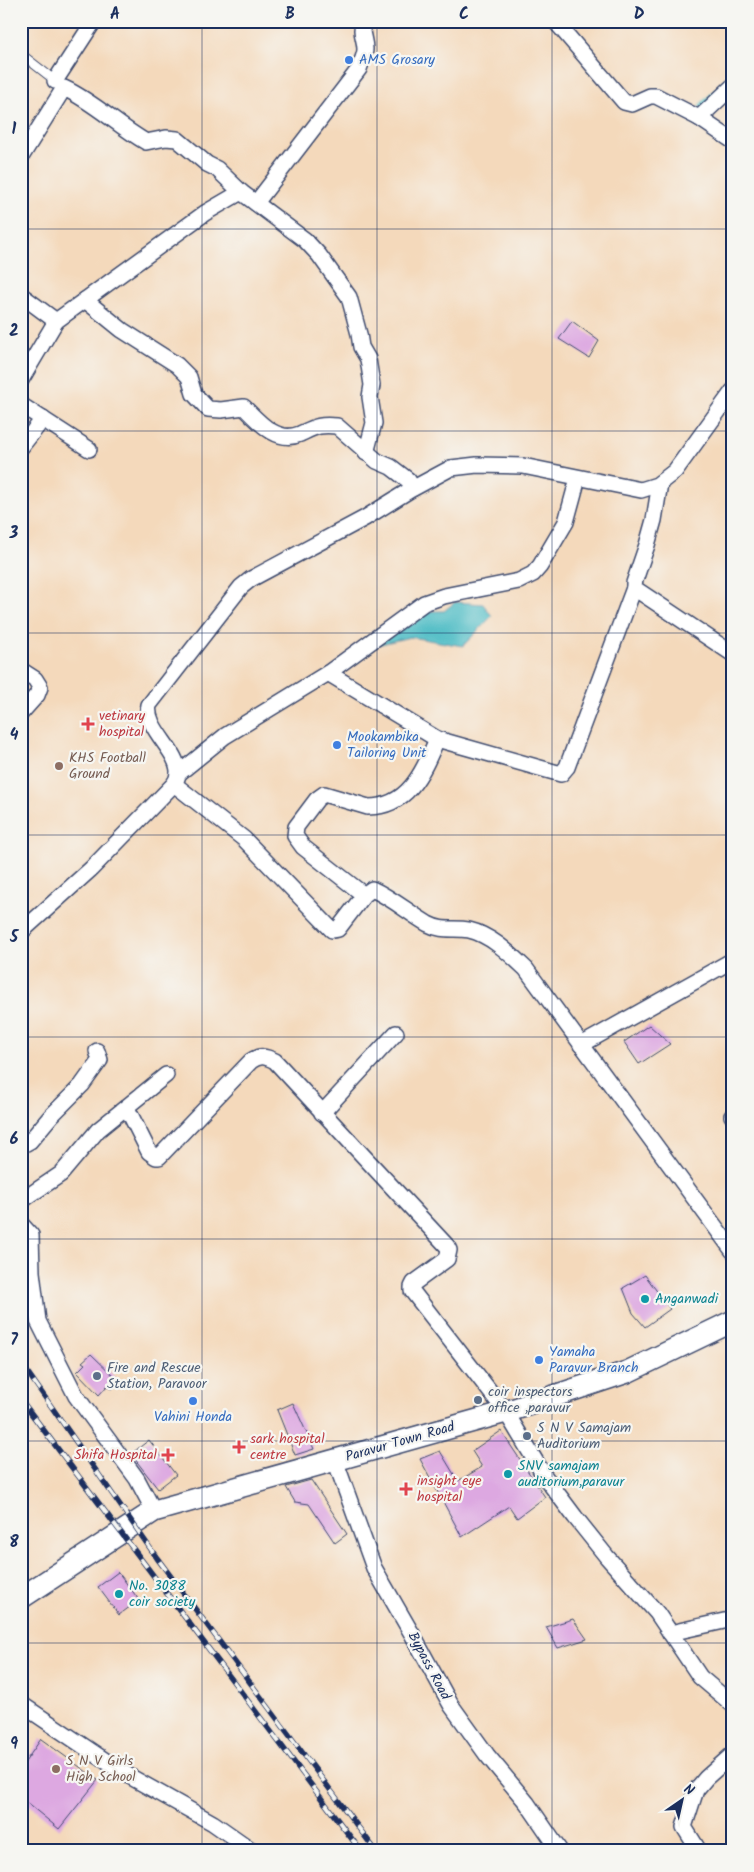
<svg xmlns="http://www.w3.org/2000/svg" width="754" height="1872" font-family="Kalam,sans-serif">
	<rect width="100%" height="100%" fill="#f6f6f2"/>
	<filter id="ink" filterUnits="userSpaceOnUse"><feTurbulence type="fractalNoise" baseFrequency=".02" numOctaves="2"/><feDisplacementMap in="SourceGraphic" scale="10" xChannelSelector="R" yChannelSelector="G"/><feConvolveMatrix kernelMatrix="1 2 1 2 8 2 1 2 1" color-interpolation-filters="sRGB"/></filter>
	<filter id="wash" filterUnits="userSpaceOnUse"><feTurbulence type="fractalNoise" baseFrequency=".0096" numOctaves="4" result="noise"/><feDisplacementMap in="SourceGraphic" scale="20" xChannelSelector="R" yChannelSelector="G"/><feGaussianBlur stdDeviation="1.12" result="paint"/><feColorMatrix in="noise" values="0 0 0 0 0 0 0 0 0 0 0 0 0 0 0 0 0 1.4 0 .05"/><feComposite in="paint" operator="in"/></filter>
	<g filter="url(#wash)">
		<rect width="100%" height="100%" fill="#f4d9bb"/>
		<!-- water -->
		<path fill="#4cbbc4" stroke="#347591" d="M455,602L483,604L492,616L463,646L410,637L377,645L426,611H444Z"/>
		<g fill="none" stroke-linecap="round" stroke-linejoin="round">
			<!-- stream -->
			<path stroke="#4cbbc4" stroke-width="4.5" d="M701,106L733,74"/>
		</g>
		<g id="blocks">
			<!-- building -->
			<g fill="#dda8e1">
				<path d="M572,321L599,341L589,358L559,339Z"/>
				<path d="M649,1025L670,1044L639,1064L624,1042Z"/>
				<path d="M645,1275L670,1309L645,1327L633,1313L623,1288Z"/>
				<path d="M91,1354L118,1380L112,1389L107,1386L99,1395L77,1372L85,1364L82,1362Z"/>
				<path d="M293,1403L314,1449L295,1455L277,1410Z"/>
				<path d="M501,1431L545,1497L517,1518L509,1506L462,1537L420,1459L440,1451L458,1481L482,1467L472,1451Z"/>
				<path d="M149,1440L176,1475L158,1489L131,1454Z"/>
				<path d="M311,1480L347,1534L335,1543L309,1504L295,1502L286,1487Z"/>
				<path d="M118,1572L139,1600L119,1615L98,1587Z"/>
				<path d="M573,1619L587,1639L558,1648L546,1627Z"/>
				<path d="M41,1739L98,1780L59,1829L21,1798V1768Z"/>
			</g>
		</g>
	</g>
	<g filter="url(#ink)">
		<use href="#blocks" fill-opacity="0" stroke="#3c486c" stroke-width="1"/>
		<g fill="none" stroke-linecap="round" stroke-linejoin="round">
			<defs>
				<path id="service" d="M21,54L57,82"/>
				<g id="minor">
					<path d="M555,21L624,102L632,104L650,96H656L699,118L733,141"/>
					<path d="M55,81L94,21"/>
					<path d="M699,118L733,86"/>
					<path d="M21,157L64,88C94,102 118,126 146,142L166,138L177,139L207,164L217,169L241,192"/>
					<path d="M256,203L359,69C361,62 365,56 365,49C365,38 359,32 364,21"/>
					<path d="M21,295L56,321L85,300L122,330L177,365L189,377L194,394L208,409L221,410L244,407C258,421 277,444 300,434C315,427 319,424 337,426L377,461L391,467L408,480L413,488"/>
					<path d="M85,300L205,213L241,192L305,240L319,255L349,297L359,334L361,347L368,359L372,385L370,397L374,423L366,453"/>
					<path d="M21,380L56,321"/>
					<path d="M21,405L89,449"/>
					<path d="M21,447L43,419"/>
					<path d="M660,483L654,520L647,545L634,583V588L733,654"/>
					<path d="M21,670L35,679L40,687L37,695L21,713"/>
					<path d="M328,673L437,739L561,774L567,767L634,588"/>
					<path d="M178,774L225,736L328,673L424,603L444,596L519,581L533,574L540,566L566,522L578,478"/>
					<path d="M174,784L244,839L332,930L338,929L364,895L372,889C392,898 409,913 428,924C443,932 454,927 469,930C491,935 510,954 526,969L733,1251"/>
					<path d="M364,895L303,847L295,836L296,827L317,799L324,794L368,807C409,807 423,771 437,739"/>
					<path d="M21,932L91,869L174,784C176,781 178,777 178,773C179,751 144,728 149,705L241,587L251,579L365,518L410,490L451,468L477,465L523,466L641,490L657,485L675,471L733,391"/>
					<path d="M581,1045L733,960"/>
					<path d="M127,1108L149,1152L156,1157H159L251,1061C260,1055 265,1056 275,1061L447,1246L449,1250L447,1259L414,1283L412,1287V1291L506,1412L545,1477L575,1517L607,1557L657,1613L700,1677L733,1705"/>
					<path d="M322,1113L396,1033"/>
					<path d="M732,1116H733"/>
					<path d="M21,1146L30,1141L51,1116L82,1085L100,1060L97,1051"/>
					<path d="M21,1201L61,1174L98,1130L166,1075"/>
					<path d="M21,1224L31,1235L32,1272L38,1321L76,1396L137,1479L154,1511"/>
					<path d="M335,1460L374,1568L412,1634L451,1705L487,1755L527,1803L560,1851"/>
					<path d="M670,1633L733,1619"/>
					<path d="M21,1704L122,1772L213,1823L253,1851"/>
					<path d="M699,1851L684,1827L696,1790L706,1778L733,1754"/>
				</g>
				<path id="secondary" d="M21,1598L154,1511L506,1412L627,1372L733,1321"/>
			</defs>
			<!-- service casing -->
			<use href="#service" stroke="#3c486c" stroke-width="10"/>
			<!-- minor casing -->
			<use href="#minor" stroke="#3c486c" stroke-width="18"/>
			<!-- secondary casing -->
			<use href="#secondary" stroke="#3c486c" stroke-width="24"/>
			<!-- service -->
			<use href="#service" stroke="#fff" stroke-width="8"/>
			<!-- minor -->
			<use href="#minor" stroke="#fff" stroke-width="15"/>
			<!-- secondary -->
			<use href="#secondary" stroke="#fff" stroke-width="21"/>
			<defs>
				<g id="rail">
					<path d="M21,1363L157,1558L376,1851"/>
					<path d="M21,1400L361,1851"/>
				</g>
			</defs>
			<!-- rail casing -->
			<use href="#rail" stroke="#1b2f5e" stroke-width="5.5"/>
			<!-- rail -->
			<use href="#rail" stroke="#f6f6f2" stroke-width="4" stroke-dasharray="11" stroke-linecap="butt"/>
		</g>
	</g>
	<!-- grid -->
	<path fill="none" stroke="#1b2f5e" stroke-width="1" stroke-opacity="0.55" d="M202,21V1851M377,21V1851M552,21V1851M21,229H733M21,431H733M21,633H733M21,835H733M21,1037H733M21,1239H733M21,1441H733M21,1643H733"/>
	<!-- markers -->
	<g fill="#3f7fe0" stroke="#f6f6f2" stroke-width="2">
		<circle cx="349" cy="60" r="5"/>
		<circle cx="337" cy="745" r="5"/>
		<circle cx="539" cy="1360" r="5"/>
		<circle cx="193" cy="1401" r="5"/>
	</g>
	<g fill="#e0444e" stroke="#f6f6f2" stroke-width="2">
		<path d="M85.5 716.5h5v5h5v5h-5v5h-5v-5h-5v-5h5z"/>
		<path d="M236.5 1439.5h5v5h5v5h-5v5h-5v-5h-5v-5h5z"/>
		<path d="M165.5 1447.5h5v5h5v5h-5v5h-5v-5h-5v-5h5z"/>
		<path d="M403.5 1481.5h5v5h5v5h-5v5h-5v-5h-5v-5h5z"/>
	</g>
	<g fill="#8d6e63" stroke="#f6f6f2" stroke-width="2">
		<circle cx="59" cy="766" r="5"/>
		<circle cx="56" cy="1769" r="5"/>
	</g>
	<g fill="#0f9aa8" stroke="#f6f6f2" stroke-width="2">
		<circle cx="645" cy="1299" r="5"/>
		<circle cx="508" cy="1474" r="5"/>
		<circle cx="119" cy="1594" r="5"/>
	</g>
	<g fill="#5c6f8a" stroke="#f6f6f2" stroke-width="2">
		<circle cx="97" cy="1376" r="5"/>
		<circle cx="478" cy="1400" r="5"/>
		<circle cx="527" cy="1436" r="5"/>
	</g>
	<g text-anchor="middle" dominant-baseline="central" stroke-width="4.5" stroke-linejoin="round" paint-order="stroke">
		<!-- shop labels -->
		<g font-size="14" fill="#366cbe" stroke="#f6f6f2" text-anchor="start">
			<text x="359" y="60">AMS Grosary</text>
			<text x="347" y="737">Mookambika<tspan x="347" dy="16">Tailoring Unit</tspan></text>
			<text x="549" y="1352">Yamaha<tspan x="549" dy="16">Paravur Branch</tspan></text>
			<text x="193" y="1417" text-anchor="middle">Vahini Honda</text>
		</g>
		<!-- health labels -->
		<g font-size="14" fill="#be3a42" stroke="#f6f6f2" text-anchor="start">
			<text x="99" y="716">vetinary<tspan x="99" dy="16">hospital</tspan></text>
			<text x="250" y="1439">sark hospital<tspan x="250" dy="16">centre</tspan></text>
			<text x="157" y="1455" text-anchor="end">Shifa Hospital</text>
			<text x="417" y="1481">insight eye<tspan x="417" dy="16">hospital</tspan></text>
		</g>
		<!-- education labels -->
		<g font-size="14" fill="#785e54" stroke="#f6f6f2" text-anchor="start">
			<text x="69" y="758">KHS Football<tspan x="69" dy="16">Ground</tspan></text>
			<text x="66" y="1761">S N V Girls<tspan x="66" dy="16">High School</tspan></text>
		</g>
		<!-- culture labels -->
		<g font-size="14" fill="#0d838f" stroke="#f6f6f2" text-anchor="start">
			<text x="655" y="1299">Anganwadi</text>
			<text x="518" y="1466">SNV samajam<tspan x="518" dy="16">auditorium,paravur</tspan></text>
			<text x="129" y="1586">No. 3088<tspan x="129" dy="16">coir society</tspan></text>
		</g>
		<!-- service labels -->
		<g font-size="14" fill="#4e5e75" stroke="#f6f6f2" text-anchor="start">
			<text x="107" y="1368">Fire and Rescue<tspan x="107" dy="16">Station, Paravoor</tspan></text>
			<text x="488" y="1392">coir inspectors<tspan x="488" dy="16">office ,paravur</tspan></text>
			<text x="537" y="1428">S N V Samajam<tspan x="537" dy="16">Auditorium</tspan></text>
		</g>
		<!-- street labels -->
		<g font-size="14" fill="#1b2f5e" stroke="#f6f6f2">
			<text transform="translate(400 1442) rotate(-16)">Paravur Town Road</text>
			<text transform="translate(429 1666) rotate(62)">Bypass Road</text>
		</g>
	</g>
	<!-- margin -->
	<rect width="754" height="1872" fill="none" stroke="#f6f6f2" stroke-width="55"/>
	<!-- north arrow -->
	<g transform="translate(682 1800) rotate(34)" stroke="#f6f6f2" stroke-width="4" paint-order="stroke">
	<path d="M0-4L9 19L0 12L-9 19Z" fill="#1b2f5e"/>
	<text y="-8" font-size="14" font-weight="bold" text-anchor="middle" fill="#1b2f5e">N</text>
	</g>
	<rect x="28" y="28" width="698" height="1816" fill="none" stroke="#1b2f5e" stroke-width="2"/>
	<g font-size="16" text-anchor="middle" font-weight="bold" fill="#1b2f5e">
		<text x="115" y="19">A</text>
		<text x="290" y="19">B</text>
		<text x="464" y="19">C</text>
		<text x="639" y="19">D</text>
		<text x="14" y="134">1</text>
		<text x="14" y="336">2</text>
		<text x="14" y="538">3</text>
		<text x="14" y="740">4</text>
		<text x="14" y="942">5</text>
		<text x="14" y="1144">6</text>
		<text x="14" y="1345">7</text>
		<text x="14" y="1547">8</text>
		<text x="14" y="1749">9</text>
	</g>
</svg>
